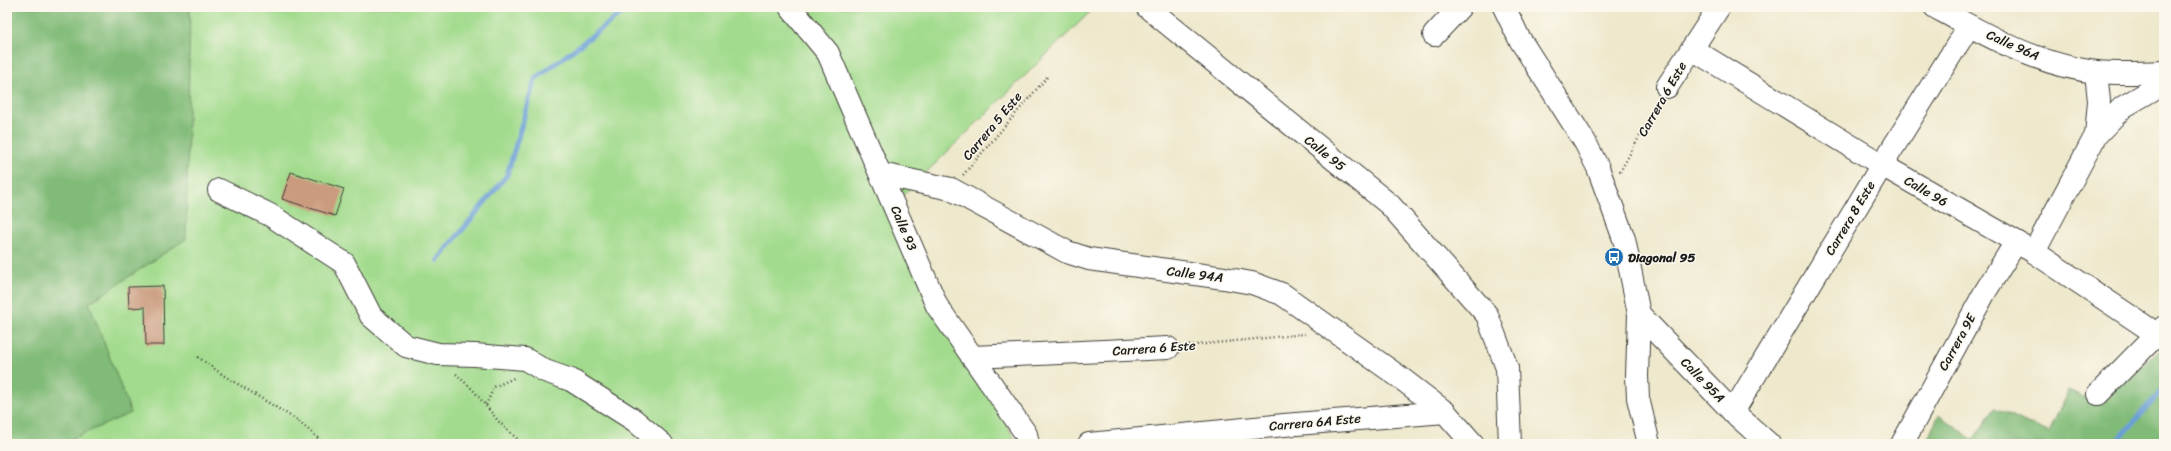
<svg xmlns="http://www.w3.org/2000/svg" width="2171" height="451" font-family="Sriracha,sans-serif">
	<rect width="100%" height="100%" fill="#fbf7ec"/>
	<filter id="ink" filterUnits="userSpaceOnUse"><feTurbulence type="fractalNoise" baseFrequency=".025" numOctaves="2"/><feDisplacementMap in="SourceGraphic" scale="8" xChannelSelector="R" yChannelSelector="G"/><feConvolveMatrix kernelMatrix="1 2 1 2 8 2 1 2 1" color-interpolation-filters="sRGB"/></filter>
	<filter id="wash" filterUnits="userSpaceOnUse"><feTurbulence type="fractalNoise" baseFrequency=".012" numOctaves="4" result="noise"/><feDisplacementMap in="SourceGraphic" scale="16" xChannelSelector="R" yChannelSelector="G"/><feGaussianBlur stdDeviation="0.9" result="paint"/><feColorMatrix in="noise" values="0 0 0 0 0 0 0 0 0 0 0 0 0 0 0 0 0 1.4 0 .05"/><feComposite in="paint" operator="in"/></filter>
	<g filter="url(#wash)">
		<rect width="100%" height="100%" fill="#eee8cc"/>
		<!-- green -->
		<path fill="#a2db8d" stroke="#5f7c54" d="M7,7H1095L891,207L1017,444H7Z"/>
		<!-- forest -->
		<g fill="#81bb78" stroke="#4e6c4a">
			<path d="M7,7H190L186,239L89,303L131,413L60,444H7Z"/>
			<path d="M2164,346V433L2156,444H1925L1939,415L1973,440L1995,408L2049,433L2068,390L2098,403Z"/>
		</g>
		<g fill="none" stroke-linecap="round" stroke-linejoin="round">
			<!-- stream -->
			<g stroke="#699fd6" stroke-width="5">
				<path d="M438,260L507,175L535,79L630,7"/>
				<path d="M2115,444L2164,388"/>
			</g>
		</g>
		<g id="blocks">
			<!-- building -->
			<g fill="#cb9b7f">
				<path d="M291,172L344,189L335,216L282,199Z"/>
				<path d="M163,286L164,345H146L145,307L129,308L128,287Z"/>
			</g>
		</g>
	</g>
	<g filter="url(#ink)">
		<use href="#blocks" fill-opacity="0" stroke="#3c3b36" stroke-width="1"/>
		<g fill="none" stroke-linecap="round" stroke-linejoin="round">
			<defs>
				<g id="minor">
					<path d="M790,7L828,53L937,306L1026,434L1028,444"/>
					<path d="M1147,7L1390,205L1487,315L1507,368L1510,444"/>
					<path d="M1504,7L1519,38L1585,142L1598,168L1624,239L1639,314L1637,376L1638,398L1649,444"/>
					<path d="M1935,7C1984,34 2039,66 2097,72C2119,74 2142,73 2164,72"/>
					<path d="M1434,35L1460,7"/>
					<path d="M1692,49L1882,165L2034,252L2158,335"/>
					<path d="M1667,87L1719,7"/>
					<path d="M2096,135L2123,107L2164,83"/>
					<path d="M881,174L951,189L1067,252L1089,259L1224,278L1252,283L1282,294L1398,376L1445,412L1473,444"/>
					<path d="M219,190L270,215L344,263L371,316L406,346L438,354L475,355L525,359L545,371L571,380L634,420L662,444"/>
					<path d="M2034,252L2096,135L2099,101L2096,72"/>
					<path d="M1639,314L1733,412L1769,444"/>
					<path d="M972,357L1168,348"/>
					<path d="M2098,394L2164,327"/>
					<path d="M1733,412L1882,165L1969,26"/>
					<path d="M1089,444L1284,425L1445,412"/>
					<path d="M1902,444L1985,292L2016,242"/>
				</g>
			</defs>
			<!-- minor casing -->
			<use href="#minor" stroke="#3c3b36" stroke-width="24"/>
			<!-- path -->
			<g stroke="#3c3b36" stroke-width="2.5" stroke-dasharray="1 3" stroke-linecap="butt">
				<path d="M1620,172L1658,103"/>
				<path d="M963,175L1048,76"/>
				<path d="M1185,346L1305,334"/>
				<path d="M198,357L223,375L297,420L325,444"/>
				<path d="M456,374L473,390L500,423L523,444"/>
				<path d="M486,405L494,387L514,378"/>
			</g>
			<!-- minor -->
			<use href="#minor" stroke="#fff" stroke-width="22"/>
		</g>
	</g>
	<!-- icons -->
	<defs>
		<symbol id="bus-disc" viewBox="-11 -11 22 22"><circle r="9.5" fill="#1f6fb2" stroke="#fbf7ec"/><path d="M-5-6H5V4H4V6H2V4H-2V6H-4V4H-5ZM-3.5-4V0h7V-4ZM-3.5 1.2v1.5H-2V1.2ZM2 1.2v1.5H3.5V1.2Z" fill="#fff"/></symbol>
	</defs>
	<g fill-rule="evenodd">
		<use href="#bus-disc" x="1603" y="246" width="22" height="22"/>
	</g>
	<g text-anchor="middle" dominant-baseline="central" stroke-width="3" stroke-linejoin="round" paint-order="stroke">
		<!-- street labels -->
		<g font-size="13" fill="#1c1c1c" stroke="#fbf7ec">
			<text transform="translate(2013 45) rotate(24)">Calle 96A</text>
			<text transform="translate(1662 99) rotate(-60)">Carrera 6 Este</text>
			<text transform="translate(992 126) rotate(-50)">Carrera 5 Este</text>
			<text transform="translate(1325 153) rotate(39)">Calle 95</text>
			<text transform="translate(1926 191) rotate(30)">Calle 96</text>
			<text transform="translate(1850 218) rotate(-59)">Carrera 8 Este</text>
			<text transform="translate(904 228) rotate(67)">Calle 93</text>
			<text transform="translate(1195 274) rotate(7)">Calle 94A</text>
			<text transform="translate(1957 342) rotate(-61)">Carrera 9E</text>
			<text transform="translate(1154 348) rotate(-4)">Carrera 6 Este</text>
			<text transform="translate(1703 380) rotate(46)">Calle 95A</text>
			<text transform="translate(1315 422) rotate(-5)">Carrera 6A Este</text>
		</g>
		<!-- poi labels -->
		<g font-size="13" font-weight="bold" fill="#1c1c1c" stroke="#fbf7ec" text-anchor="start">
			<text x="1628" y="257">Diagonal 95</text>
		</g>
	</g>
	<!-- margin -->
	<rect width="2171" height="451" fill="none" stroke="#fbf7ec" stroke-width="24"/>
</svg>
